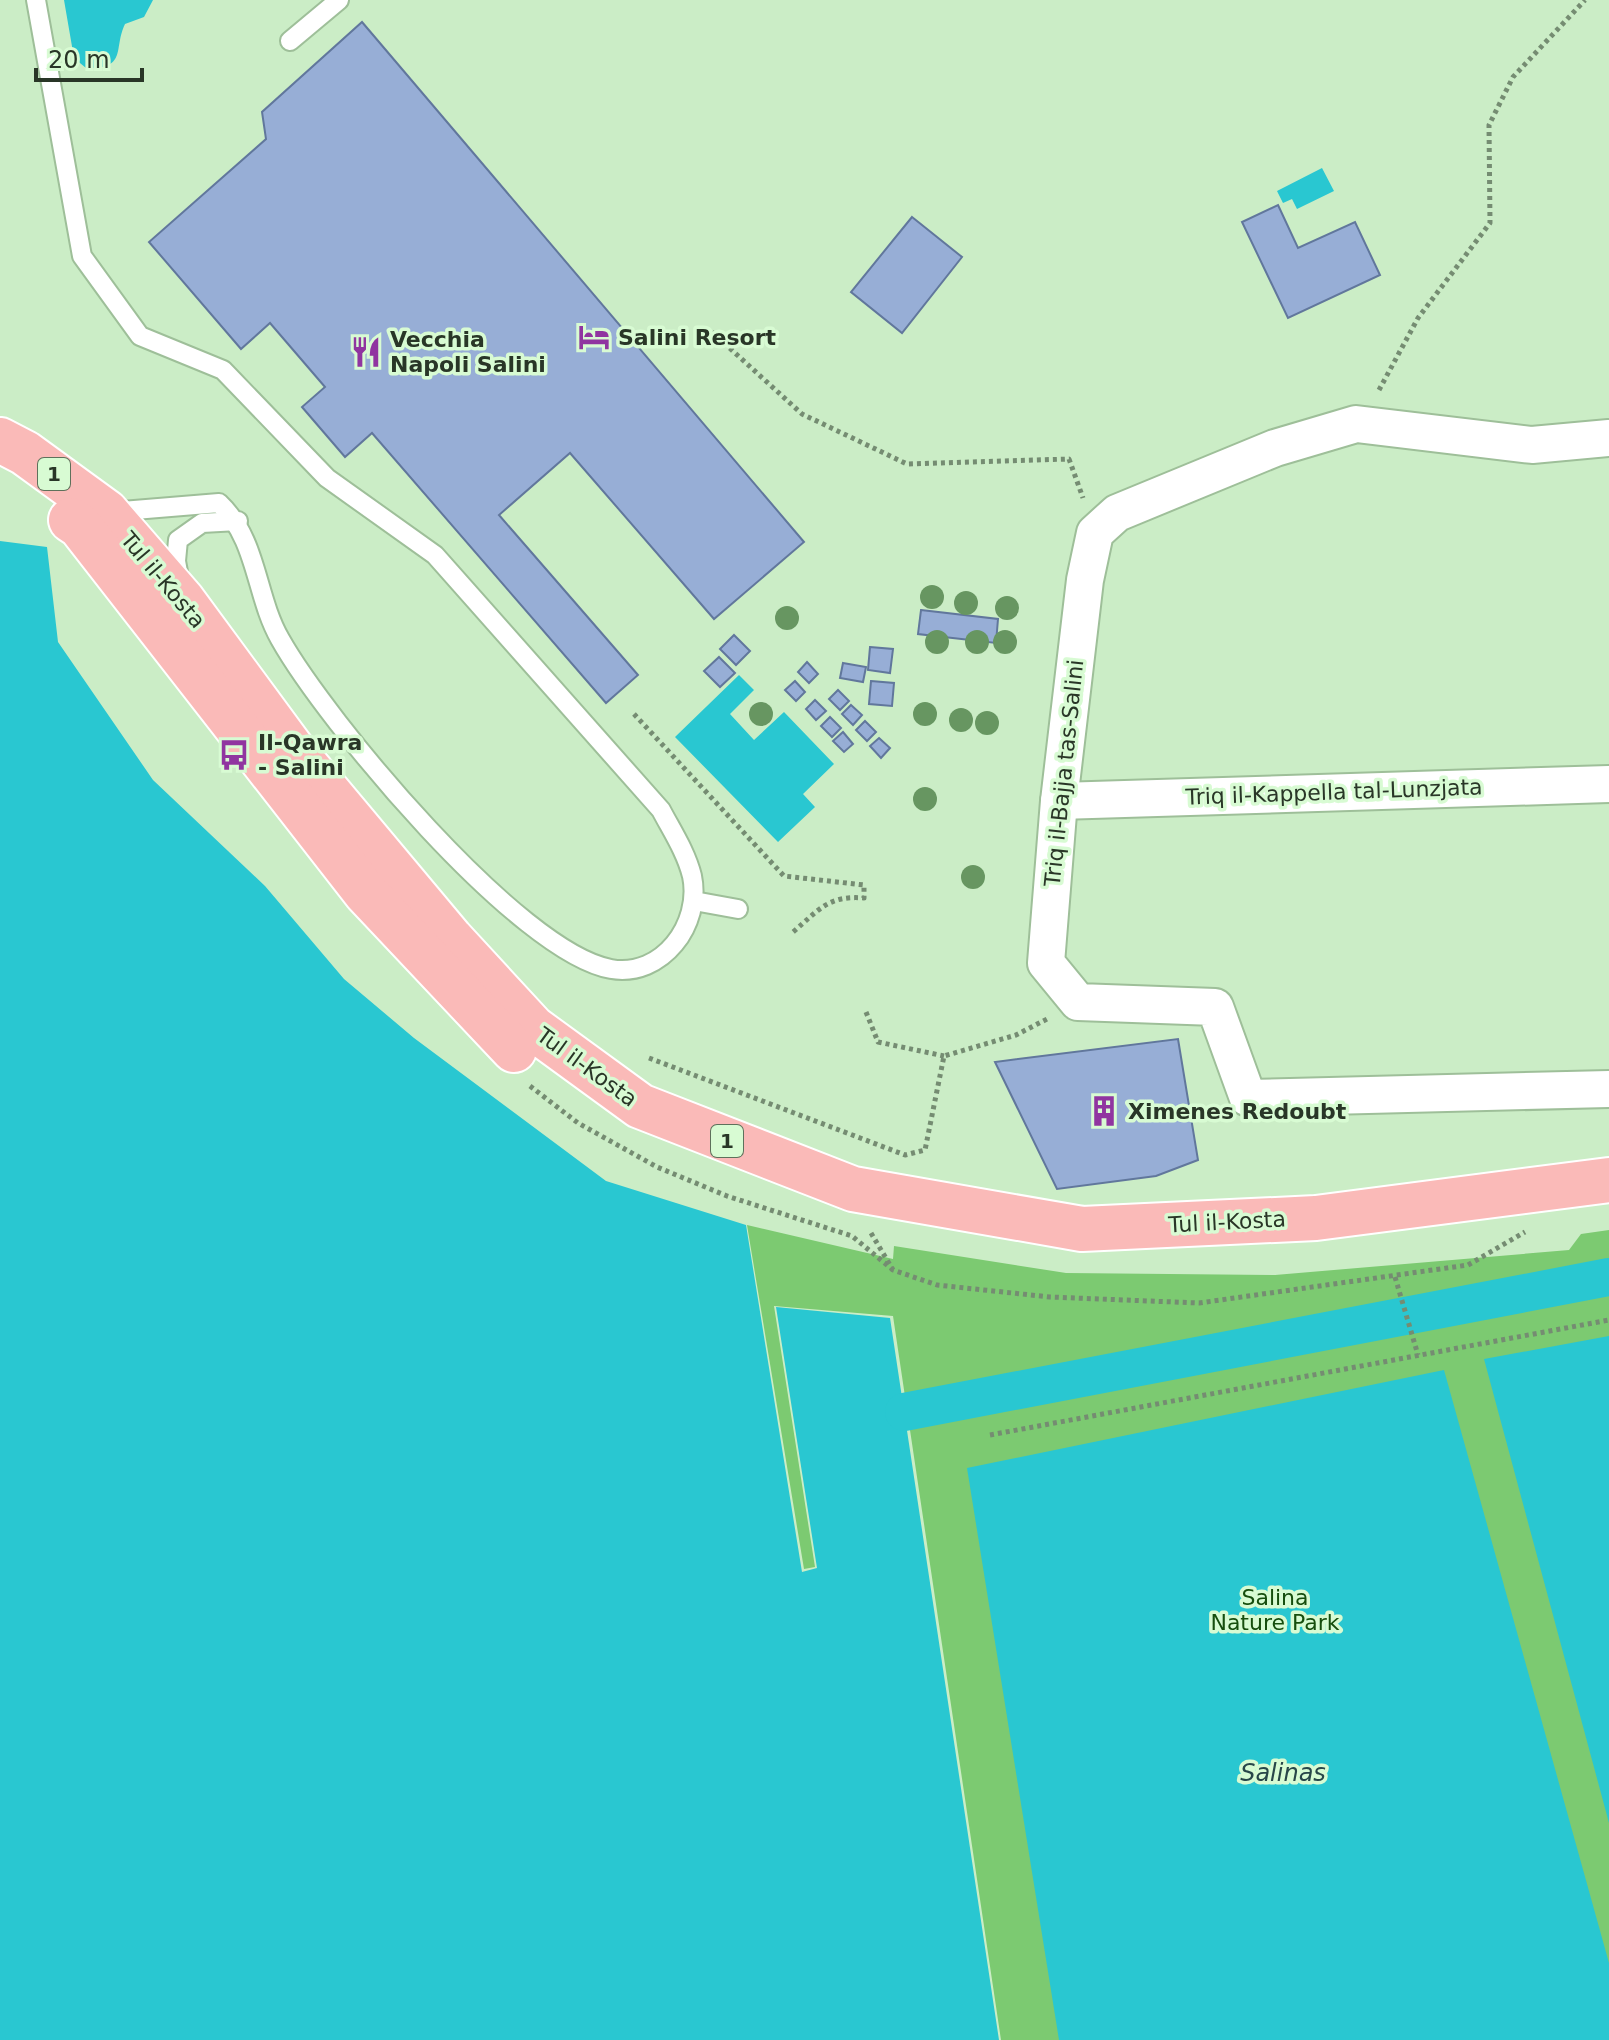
<svg xmlns="http://www.w3.org/2000/svg" width="1609" height="2040" font-family="'DejaVu Sans',sans-serif">
	<rect width="100%" height="100%" fill="#cbedc6"/>
	<!-- green -->
	<path fill="#7cca71" d="M747,1225L893,1259L894,1246L1066,1273L1275,1275L1569,1250L1581,1234L1609,1230V2040H1001L893,1316L774,1306L815,1567L804,1569Z"/>
	<!-- water -->
	<g fill="#29c7d1">
		<path d="M64,0H153L144,17L125,24C113,49 128,69 86,68L74,58Z"/>
		<path d="M1322,168L1334,191L1297,209L1292,199L1283,203L1277,191Z"/>
		<path d="M0,541L47,547L58,642L153,780L265,886L344,979L414,1038L606,1181L746,1225L802,1572L817,1568L776,1307L890,1318L999,2040H0Z"/>
		<path d="M739,675L754,690L730,714L754,740L784,712L834,764L803,794L815,807L778,842L675,737Z"/>
		<path d="M1609,1336V1823L1484,1359Z"/>
		<path d="M1444,1370L1609,1963V2040H1059L967,1468Z"/>
	</g>
	<g fill="none" stroke-linecap="round" stroke-linejoin="round">
		<!-- canal -->
		<path stroke="#29c7d1" stroke-width="38" d="M904,1412L1609,1277"/>
	</g>
	<!-- building -->
	<g fill="#97aed6" stroke="#61779c" stroke-width="2">
		<path d="M362,22L804,542L714,619L570,453L499,515L638,675L606,703L372,433L345,457L302,407L325,387L270,323L241,349L149,242L266,139L262,112Z"/>
		<path d="M1278,205L1298,248L1355,222L1380,275L1288,318L1242,222Z"/>
		<path d="M912,217L962,257L902,333L851,292Z"/>
		<path d="M921,610L998,619L996,643L918,634Z"/>
		<path d="M734,635L750,651L736,665L720,649Z"/>
		<path d="M870,647L893,649L890,673L868,670Z"/>
		<path d="M719,657L735,673L720,687L704,671Z"/>
		<path d="M807,662L818,674L809,683L798,672Z"/>
		<path d="M843,663L866,667L863,682L840,678Z"/>
		<path d="M795,681L805,692L796,701L785,690Z"/>
		<path d="M871,681L894,683L892,706L869,704Z"/>
		<path d="M838,690L849,701L840,710L829,699Z"/>
		<path d="M815,700L826,711L816,720L806,709Z"/>
		<path d="M851,705L862,715L853,725L842,714Z"/>
		<path d="M830,717L841,728L832,737L821,726Z"/>
		<path d="M865,721L876,732L867,741L856,730Z"/>
		<path d="M843,732L853,744L844,752L833,741Z"/>
		<path d="M879,738L890,748L881,758L870,746Z"/>
		<path d="M1178,1039L1198,1160L1156,1176L1057,1189L995,1062Z"/>
	</g>
	<g fill="none" stroke-linecap="round" stroke-linejoin="round">
		<defs>
			<g id="service">
				<path d="M36,0L82,256L140,336L223,370L327,478L435,555L661,810C672,831 686,852 692,876C702,924 662,978 611,969C519,953 326,721 280,639C255,595 258,540 219,503L110,512"/>
				<path d="M290,41L339,0"/>
				<path d="M180,583L176,561L178,540L202,523L238,521"/>
				<path d="M694,901L738,909"/>
			</g>
			<g id="minor">
				<path d="M1609,438L1532,445L1356,424L1275,448L1117,513L1095,533L1085,580L1059,801L1046,963L1078,1002L1215,1007L1248,1098L1609,1089"/>
				<path d="M1059,801L1609,784"/>
			</g>
			<g id="trunk">
				<path d="M0,440L25,453L106,512L183,601L292,749L451,939L533,1028L640,1106L853,1189L1082,1229L1316,1218L1609,1180"/>
				<path d="M71,520L80,526L366,893L514,1050"/>
			</g>
		</defs>
		<!-- service casing -->
		<use href="#service" stroke="#9ebf99" stroke-width="22"/>
		<!-- minor casing -->
		<use href="#minor" stroke="#9ebf99" stroke-width="40"/>
		<!-- trunk casing -->
		<use href="#trunk" stroke="#fff" stroke-width="48"/>
		<!-- path -->
		<g stroke="#758c72" stroke-width="5" stroke-dasharray="4 4" stroke-linecap="butt">
			<path d="M712,332L802,414L907,464L1069,459L1083,498"/>
			<path d="M1379,390L1418,318L1490,223L1489,125L1513,77L1585,0"/>
			<path d="M634,714L784,876L864,885V898C828,895 819,910 793,932"/>
			<path d="M866,1012L878,1042L944,1056"/>
			<path d="M649,1058L905,1155L925,1150L944,1056L1016,1035L1049,1018"/>
			<path d="M530,1086L578,1123L657,1167L727,1196L852,1236L893,1270"/>
			<path d="M871,1233L893,1270L937,1285L1050,1297L1199,1303L1468,1265L1525,1232"/>
			<path d="M1395,1277L1418,1355"/>
			<path d="M990,1435L1609,1320"/>
		</g>
		<!-- service -->
		<use href="#service" stroke="#fff" stroke-width="18"/>
		<!-- minor -->
		<use href="#minor" stroke="#fff" stroke-width="36"/>
		<!-- trunk -->
		<use href="#trunk" stroke="#fabab8" stroke-width="44"/>
	</g>
	<!-- trees -->
	<g fill="#679661">
		<circle cx="932" cy="597" r="12"/>
		<circle cx="966" cy="603" r="12"/>
		<circle cx="1007" cy="608" r="12"/>
		<circle cx="787" cy="618" r="12"/>
		<circle cx="937" cy="642" r="12"/>
		<circle cx="977" cy="642" r="12"/>
		<circle cx="1005" cy="642" r="12"/>
		<circle cx="761" cy="714" r="12"/>
		<circle cx="925" cy="714" r="12"/>
		<circle cx="961" cy="720" r="12"/>
		<circle cx="987" cy="723" r="12"/>
		<circle cx="925" cy="799" r="12"/>
		<circle cx="973" cy="877" r="12"/>
	</g>
	<!-- icons -->
	<defs>
		<symbol id="hotel-bare" viewBox="-9 -9 18 18"><path d="M-6-4.5h1.5V1H6V5H4.5V3h-9V5H-6ZM-4 0a1.8 1.8 0 1 1 3.6 0ZM.5 0V-2.5h3Q6-2.5 6 0Z" fill="#9035a0" stroke="#d8fbd3" stroke-width="2.5" paint-order="stroke"/></symbol>
		<symbol id="restaurant-bare" viewBox="-9 -9 18 18"><path d="M-5-6h1v4h1v-4h1v4h1v-4h1v5L-1.5 .5V6h-2V.5L-5-1ZM5-6V6H3V1.5H1.5Q1.5-4 5-6Z" fill="#9035a0" stroke="#d8fbd3" stroke-width="2.5" paint-order="stroke"/></symbol>
		<symbol id="bus-bare" viewBox="-9 -9 18 18"><path d="M-5-6H5V4H4V6H2V4H-2V6H-4V4H-5ZM-3.5-4V0h7V-4ZM-3.5 1.2v1.5H-2V1.2ZM2 1.2v1.5H3.5V1.2Z" fill="#9035a0" stroke="#d8fbd3" stroke-width="2.5" paint-order="stroke"/></symbol>
		<symbol id="building-bare" viewBox="-9 -9 18 18"><path d="M-4-6H4V6H1V3H-1V6H-4ZM-2.5-4.3h1.7v1.8h-1.7ZM.8-4.3h1.7v1.8H.8ZM-2.5-1h1.7V.8h-1.7ZM.8-1h1.7V.8H.8Z" fill="#9035a0" stroke="#d8fbd3" stroke-width="2.5" paint-order="stroke"/></symbol>
	</defs>
	<g fill-rule="evenodd">
		<use href="#hotel-bare" x="572" y="315" width="44" height="44"/>
		<use href="#restaurant-bare" x="344" y="330" width="44" height="44"/>
		<use href="#bus-bare" x="212" y="733" width="44" height="44"/>
		<use href="#building-bare" x="1082" y="1089" width="44" height="44"/>
	</g>
	<g text-anchor="middle" dominant-baseline="central" stroke-width="7" stroke-linejoin="round" paint-order="stroke">
		<!-- shield labels -->
		<g fill="#d8fbd3" stroke="#5e715b" stroke-width="2">
			<rect x="38" y="458" width="32" height="32" rx="6"/>
			<rect x="711" y="1125" width="32" height="32" rx="6"/>
		</g>
		<g font-size="20" font-weight="bold" fill="#293627">
			<text x="54" y="474">1</text>
			<text x="727" y="1141">1</text>
		</g>
		<!-- poi labels -->
		<g font-size="22" font-weight="bold" fill="#293627" stroke="#d8fbd3" text-anchor="start">
			<text x="618" y="337">Salini Resort</text>
			<text x="390" y="339">Vecchia<tspan x="390" dy="25">Napoli Salini</tspan></text>
			<text x="258" y="742">Il-Qawra<tspan x="258" dy="25">- Salini</tspan></text>
			<text x="1128" y="1111">Ximenes Redoubt</text>
		</g>
		<!-- street labels -->
		<g font-size="22" fill="#293627" stroke="#d8fbd3">
			<text transform="translate(163 580) rotate(50)">Tul il-Kosta</text>
			<text transform="translate(1064 773) rotate(-84)">Triq il-Bajja tas-Salini</text>
			<text transform="translate(1334 792) rotate(-2)">Triq il-Kappella tal-Lunzjata</text>
			<text transform="translate(587 1067) rotate(36)">Tul il-Kosta</text>
			<text transform="translate(1227 1222) rotate(-3)">Tul il-Kosta</text>
		</g>
		<!-- park labels -->
		<g font-size="22" fill="#164e0e" stroke="#d8fbd3">
			<text x="1275" y="1597">Salina<tspan x="1275" dy="25">Nature Park</tspan></text>
		</g>
		<!-- water labels -->
		<g font-size="24" font-style="italic" fill="#284649" stroke="#d8fbd3">
			<text x="1283" y="1773">Salinas</text>
		</g>
	</g>
	<!-- scale -->
	<path d="M36 68v12h106v-12" fill="none" stroke="#293627" stroke-width="4"/>
	<text x="48" y="68" font-size="24" fill="#293627" stroke="#d8fbd3" stroke-width="6" paint-order="stroke">20 m</text>
</svg>
